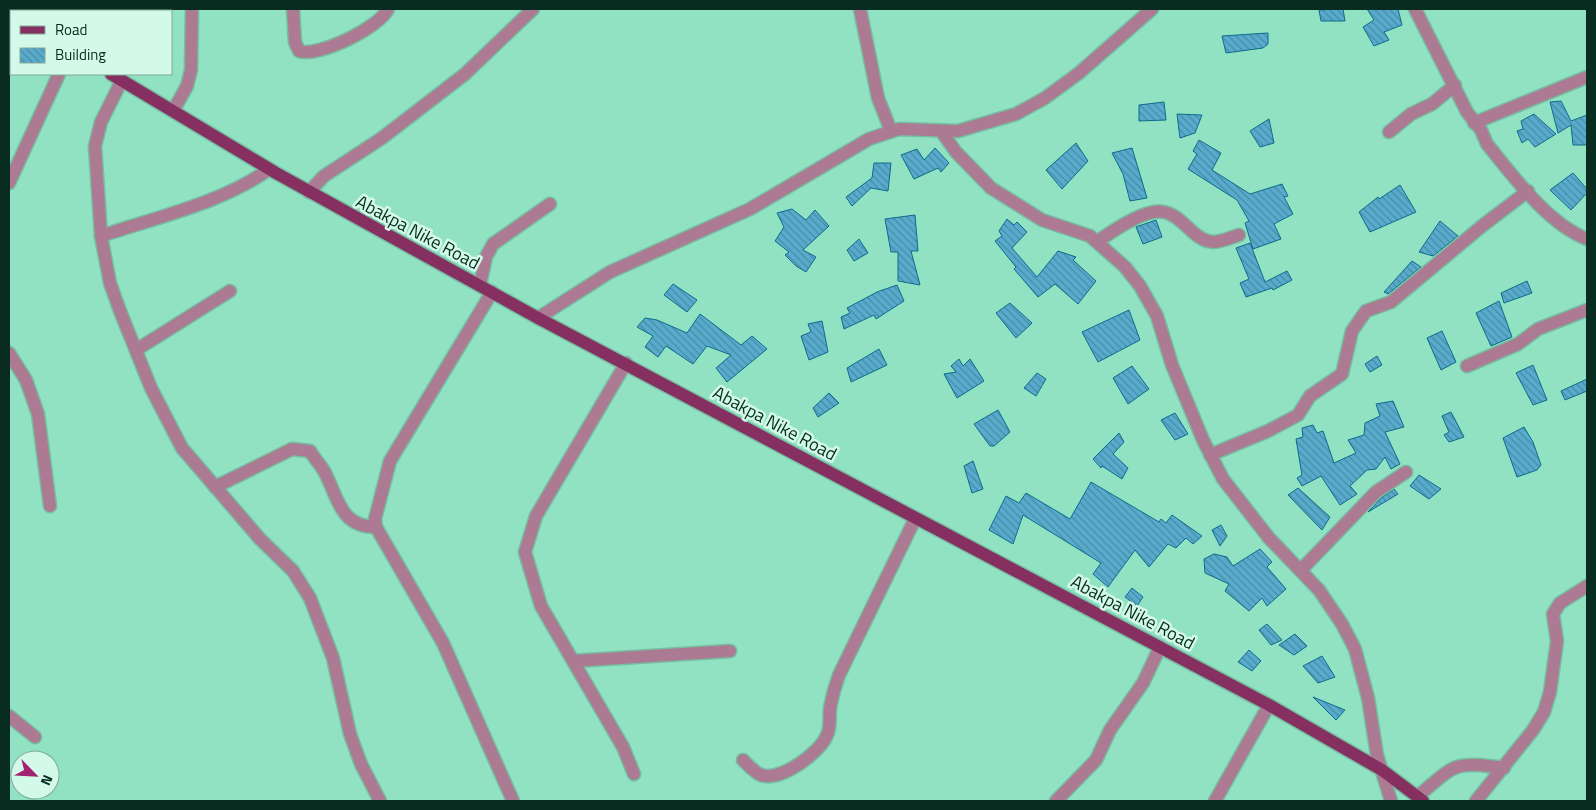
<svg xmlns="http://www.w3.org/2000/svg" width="1596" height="810" font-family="'Titillium Web',sans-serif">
	<defs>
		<pattern id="building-back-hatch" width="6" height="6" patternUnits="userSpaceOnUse" patternTransform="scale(1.25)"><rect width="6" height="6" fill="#59abcd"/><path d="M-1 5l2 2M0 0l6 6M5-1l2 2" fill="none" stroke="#488ba6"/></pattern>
	</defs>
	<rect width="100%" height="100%" fill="#91e2c2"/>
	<!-- building -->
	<g fill="url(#building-back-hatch)" stroke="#0d6b8a">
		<path d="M1343,9L1345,21H1321L1319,10Z"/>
		<path d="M1367,9H1398L1402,25L1384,32L1389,40L1374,46L1363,27L1374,20Z"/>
		<path d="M1268,33V44L1263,48L1226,53L1222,36Z"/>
		<path d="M1561,101L1571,121L1587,115V145H1573L1571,125L1558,133L1550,102Z"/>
		<path d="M1164,102L1166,120L1139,121V105Z"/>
		<path d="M1177,114L1202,115L1195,133L1180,138Z"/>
		<path d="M1534,114L1556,134L1535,147L1528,139L1522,143L1517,131L1523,129L1521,121Z"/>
		<path d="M1269,119L1274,143L1260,147L1250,131Z"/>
		<path d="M1199,140L1221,153L1212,170L1250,194L1282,184L1288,196L1284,197L1293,214L1274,224L1281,239L1253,249L1245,223L1249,221L1237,200L1188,169L1197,154L1193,151Z"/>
		<path d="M1076,143L1088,161L1062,189L1046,170Z"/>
		<path d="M935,148L949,163L941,172L938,168L914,179L901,155L917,149L924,160Z"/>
		<path d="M1132,148L1147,198L1130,201L1123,174L1112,153Z"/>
		<path d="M874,163H891L888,191L871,188L852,206L846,197L872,178Z"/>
		<path d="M1573,173L1587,189V193L1571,210L1550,190Z"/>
		<path d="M1400,185L1416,212L1370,232L1359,212L1378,197L1379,199Z"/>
		<path d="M792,209L806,220L815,210L829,226L803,250L816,257L806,272L796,266L785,255L789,252L775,241L784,227L777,213Z"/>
		<path d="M915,215L918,251H911L920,285L898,281V252H891L885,219Z"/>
		<path d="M1007,219L1014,225L1017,222L1027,232L1012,248L1037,277L1058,251L1076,257L1073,260L1096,281L1078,304L1055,284L1038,297L1014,269L1016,267L995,241L1002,236L999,231Z"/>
		<path d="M1156,220L1162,237L1143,244L1136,227Z"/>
		<path d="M1440,221L1458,236L1433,256L1419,252Z"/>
		<path d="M859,239L868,253L854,261L847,250Z"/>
		<path d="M1250,243L1265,282L1287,271L1292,280L1273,290L1272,288L1246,297L1240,283L1249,279L1236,248Z"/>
		<path d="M1412,261L1421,267L1388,294L1384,292Z"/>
		<path d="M1527,281L1532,293L1504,303L1501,293Z"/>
		<path d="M673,284L697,300L687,312L664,295Z"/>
		<path d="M897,285L904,301L876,319L874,315L844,329L841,317L850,313L847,308L877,292Z"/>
		<path d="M1499,301L1512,337L1491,346L1476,313Z"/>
		<path d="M1010,303L1032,323L1016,338L996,313Z"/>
		<path d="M1129,310L1140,340L1098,362L1082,332Z"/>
		<path d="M700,314L741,345L752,336L767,349L727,382L716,368L731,355L707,346L693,364L666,346L658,357L645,347L653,336L637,327L645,318L657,320L687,333Z"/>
		<path d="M822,321L828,352L809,360L801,336L811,332L808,324Z"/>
		<path d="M1442,331L1456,362L1441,370L1427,338Z"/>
		<path d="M879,349L887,365L851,382L847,368Z"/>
		<path d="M1377,356L1382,365L1370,372L1365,364Z"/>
		<path d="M959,359L963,366L970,359L984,381L957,398L944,374L956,372L951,366Z"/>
		<path d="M1533,365L1547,400L1533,405L1516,373Z"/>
		<path d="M1132,366L1149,389L1128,404L1113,378Z"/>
		<path d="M1037,373L1046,379L1036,396L1024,388Z"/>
		<path d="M1587,379V391L1565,400L1561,391Z"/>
		<path d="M829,393L839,403L818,417L813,408Z"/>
		<path d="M1393,401L1404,427L1385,432L1400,464L1391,469L1385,457L1376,469L1367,470L1350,486L1357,494L1340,505L1321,476L1302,486L1297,478L1302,475L1296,439L1303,437L1302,428L1313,425L1317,433L1323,431L1334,463L1356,453L1348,440L1364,435L1365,423L1380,416L1376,404Z"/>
		<path d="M998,410L1010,432L994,446H990L974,424Z"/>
		<path d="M1451,412L1464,437L1449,442L1444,435L1449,432L1442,416Z"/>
		<path d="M1175,413L1188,434L1175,440L1161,420Z"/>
		<path d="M1524,427L1533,442L1541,465L1537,470L1517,477L1503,438Z"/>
		<path d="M1119,433L1124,442L1113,454L1128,468L1122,479L1102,466L1101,468L1093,459Z"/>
		<path d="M973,461L983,489L972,493L964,466Z"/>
		<path d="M1419,475L1441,489L1429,499L1410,486Z"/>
		<path d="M1091,482L1159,522L1161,519L1166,523L1172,515L1202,536L1193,544L1186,538L1176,548L1168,544L1149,567L1135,550L1108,587L1093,574L1101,563L1023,515L1013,544L989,530L1006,496L1019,503L1026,493L1070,519Z"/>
		<path d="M1298,488L1330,517L1322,530L1288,495Z"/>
		<path d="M1394,489L1398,494L1368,512L1381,498Z"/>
		<path d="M1221,525L1227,536L1220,546L1212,530Z"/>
		<path d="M1260,549L1272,562L1267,567L1286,589L1267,606L1262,598L1249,611L1225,591L1229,584L1205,573L1204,559L1214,554L1227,557L1233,566Z"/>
		<path d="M1132,588L1143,597L1137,606L1125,597Z"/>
		<path d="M1267,624L1282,640L1271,645L1259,630Z"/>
		<path d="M1295,634L1307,646L1294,655L1279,645Z"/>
		<path d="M1249,650L1261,661L1252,671L1238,662Z"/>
		<path d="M1322,656L1335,677L1318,683L1303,666Z"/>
		<path d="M1313,697L1345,710L1336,720Z"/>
	</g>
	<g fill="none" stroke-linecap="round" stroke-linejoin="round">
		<defs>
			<g id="minor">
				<path d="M293,9L295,42L299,51C318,58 380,27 388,9"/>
				<path d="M860,9L878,98L891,131"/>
				<path d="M1415,9L1467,112L1481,130L1487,144C1513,176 1548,224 1587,239"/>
				<path d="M122,80L101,122L95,146L101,236L110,283L120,311L151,388L182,448L260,539L293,571L310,598L333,658L350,734L361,764L380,801"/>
				<path d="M173,111L187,86L191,70L192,9"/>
				<path d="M1474,123L1587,77"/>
				<path d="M941,131L956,152L991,188L1042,220L1090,236L1125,267L1140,286L1157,316L1172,365L1203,440L1223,479L1269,538L1319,590L1342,624L1355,649L1368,698L1377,755L1391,801"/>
				<path d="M1389,132L1411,114L1432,104L1455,85"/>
				<path d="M9,183L59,74"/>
				<path d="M309,192L324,176L382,138L465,74L533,9"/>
				<path d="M101,236C154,218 225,202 269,169"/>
				<path d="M1098,241C1113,231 1145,208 1164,212C1184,216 1193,241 1213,242C1221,242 1232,237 1239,235"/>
				<path d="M480,285L486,257L493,244L550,204"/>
				<path d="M492,292L390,461L375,519L376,527L443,643L513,801"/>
				<path d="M538,318L610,272L750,209L869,139L899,129L958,131L1016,114L1045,98L1079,73L1152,9"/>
				<path d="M136,350L230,291"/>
				<path d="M9,353L26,380L38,414L50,506"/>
				<path d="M626,363L536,516L525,552L541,606L623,747L634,774"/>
				<path d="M1467,366L1518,344L1538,329L1587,310"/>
				<path d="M1210,455L1268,431L1298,415L1310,396L1342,374L1352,331L1366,311L1391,302L1482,226L1528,191"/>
				<path d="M215,487L292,449L310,451C314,458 320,464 324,471C338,496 339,527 376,527"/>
				<path d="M1301,570L1376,492L1406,472"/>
				<path d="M573,661L730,651"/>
				<path d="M9,716L35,737"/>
				<path d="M743,760C748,765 754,772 761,775C780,782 820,753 827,735C831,727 829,718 830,708C832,697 835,686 839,675L915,519"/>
				<path d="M1417,797C1456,764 1452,761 1504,768"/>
				<path d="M1056,801L1096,760L1110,730L1143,683L1160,647"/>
				<path d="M1215,801L1269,705"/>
				<path d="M1476,801L1533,730L1544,712L1550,692L1557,641L1553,614L1560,603L1587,586"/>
			</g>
			<g id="major">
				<path d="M12,9L16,11"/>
				<path d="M111,74L276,173L538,318L1269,705L1382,770L1423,801"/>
			</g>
		</defs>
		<!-- minor casing -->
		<use href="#minor" stroke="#76bea2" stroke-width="15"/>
		<!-- major casing -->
		<use href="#major" stroke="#76bea2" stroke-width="15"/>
		<!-- minor -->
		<use href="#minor" stroke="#ac7b93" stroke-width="12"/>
		<!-- major -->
		<use href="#major" stroke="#863062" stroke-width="12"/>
	</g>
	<g text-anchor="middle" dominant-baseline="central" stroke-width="5" stroke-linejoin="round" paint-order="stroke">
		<!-- street labels -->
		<g font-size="18" fill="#082c20" stroke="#d3fae9">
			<text transform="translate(418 232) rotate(28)">Abakpa Nike Road</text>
			<text transform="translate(775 423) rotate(28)">Abakpa Nike Road</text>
			<text transform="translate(1133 612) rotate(28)">Abakpa Nike Road</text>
		</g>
	</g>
	<!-- border -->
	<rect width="1596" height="810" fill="none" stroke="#082c20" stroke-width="20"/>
	<!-- legend -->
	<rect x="10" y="10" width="162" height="65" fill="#d3fae9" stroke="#82a899"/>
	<rect x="20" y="26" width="25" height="8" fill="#863062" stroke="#82a899"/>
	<text x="55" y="35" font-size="15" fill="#082c20">Road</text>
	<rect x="20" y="48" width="25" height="15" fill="url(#building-back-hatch)" stroke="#82a899"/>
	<text x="55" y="60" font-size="15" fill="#082c20">Building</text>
	<!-- north arrow -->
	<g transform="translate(35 775) rotate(114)"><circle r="24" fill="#d3fae9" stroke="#82a899"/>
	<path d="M0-4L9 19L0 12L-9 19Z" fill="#a22172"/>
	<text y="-8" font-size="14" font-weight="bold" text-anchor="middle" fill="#082c20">N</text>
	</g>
</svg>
